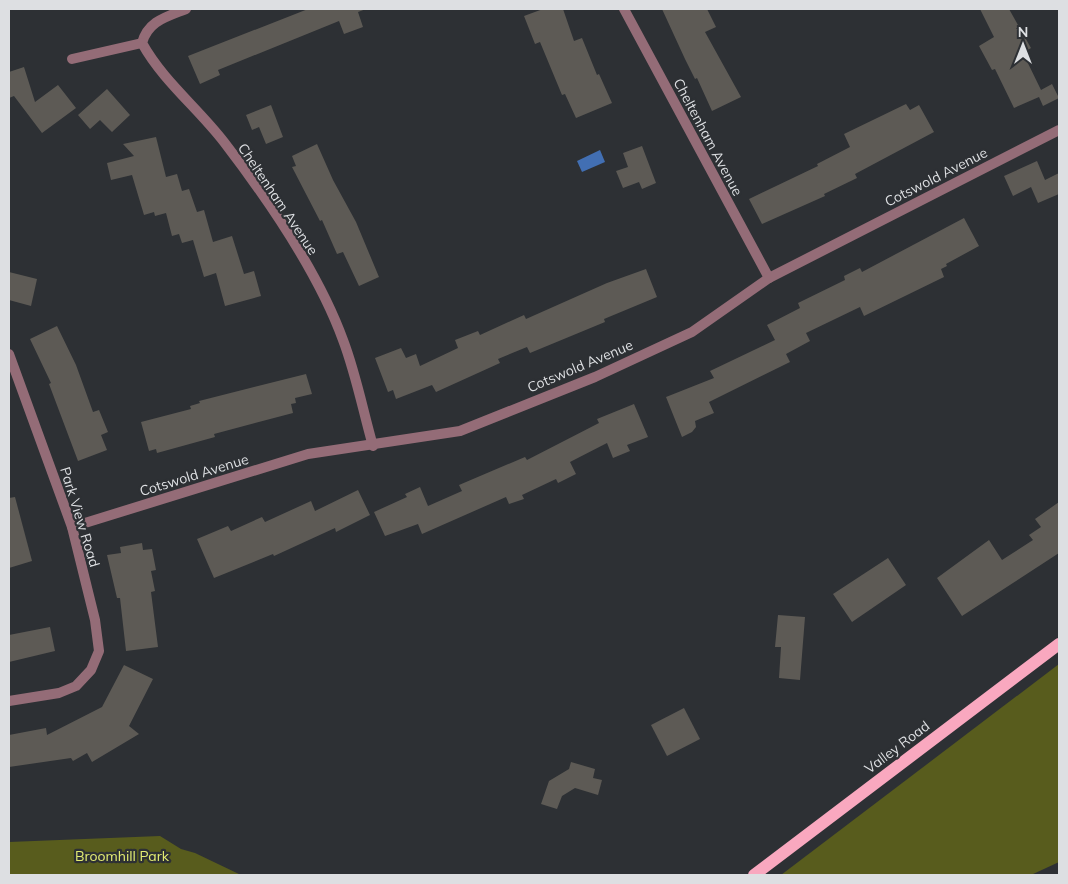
<svg xmlns="http://www.w3.org/2000/svg" width="1068" height="884" font-family="Mulish,sans-serif">
	<rect width="100%" height="100%" fill="#2d3034"/>
	<!-- green -->
	<g fill="#585c1d">
		<path d="M1059,664V862L1031,875H781Z"/>
		<path d="M160,836L181,849L195,853L241,875H9V842Z"/>
	</g>
	<!-- water -->
	<path fill="#426fb3" d="M600,150L605,162L582,172L577,161Z"/>
	<!-- building -->
	<g fill="#5d5a55">
		<path d="M308,9H366L358,12L363,27L344,34L339,21L218,70L220,75L200,84L188,56Z"/>
		<path d="M543,9H563L574,41L582,38L597,75L599,74L612,103L576,118L565,94L562,95L540,42L535,44L524,16Z"/>
		<path d="M662,9H707L716,27L705,32L741,97L712,111L697,78L695,79L685,59Z"/>
		<path d="M980,9H1009L1031,48L1023,53L1041,90L1052,84L1059,98L1043,106L1039,97L1014,108L995,69L992,70L979,46L994,37Z"/>
		<path d="M24,67L35,102L58,85L76,108L42,133L14,96L9,98V72Z"/>
		<path d="M107,89L130,115L112,132L100,120L90,129L78,115Z"/>
		<path d="M906,104L910,110L919,105L934,132L855,174L857,178L824,194L825,196L762,224L749,199L818,166L817,164L850,147L844,134Z"/>
		<path d="M271,105L283,137L266,144L259,127L252,130L246,115Z"/>
		<path d="M156,137L166,177L177,174L182,191L189,189L197,212L204,210L213,242L232,236L244,274L254,271L261,296L225,306L216,273L204,277L193,240L182,243L179,234L172,236L166,213L155,216L154,212L144,215L132,175L111,180L107,163L134,156L123,144Z"/>
		<path d="M317,144L333,180L356,222L379,277L359,286L343,252L337,254L322,220L320,221L292,167L296,166L292,156Z"/>
		<path d="M642,146L656,183L642,189L639,182L623,188L616,171L628,167L623,153Z"/>
		<path d="M1037,161L1045,180L1059,173V194L1038,203L1031,187L1013,196L1004,176Z"/>
		<path d="M964,218L979,246L946,264L947,266L941,269L944,277L864,316L860,307L806,333L810,341L786,354L790,362L709,402L714,413L695,421L696,427L692,432L682,437L666,397L714,378L710,371L775,340L767,325L800,308L798,303L845,280L844,276L860,268L862,272Z"/>
		<path d="M646,269L657,297L604,319L605,322L530,353L527,347L498,359L500,363L436,392L432,385L396,399L393,390L388,392L375,358L401,348L406,358L416,354L420,366L458,348L455,340L478,331L480,335L524,315L526,319L607,283Z"/>
		<path d="M9,272L37,279L31,306L9,300Z"/>
		<path d="M57,326L76,365L93,412L99,410L108,432L101,435L107,450L78,461L49,384L51,383L30,339Z"/>
		<path d="M306,374L312,394L295,398L296,403L291,404L293,413L214,434L215,437L157,453L156,449L149,451L141,422L191,409L190,406L200,403L199,401Z"/>
		<path d="M634,404L648,437L627,445L630,451L613,458L607,443L570,462L576,474L558,483L556,479L522,495L524,499L509,504L506,497L422,534L418,524L385,536L374,512L407,497L405,494L420,487L428,506L462,491L459,485L525,457L527,460L599,423L597,419Z"/>
		<path d="M358,490L370,515L336,532L335,528L274,556L273,554L214,578L197,539L228,526L231,531L262,517L265,522L311,501L315,511Z"/>
		<path d="M15,497L32,561L9,568V498Z"/>
		<path d="M1059,502V553L962,616L937,578L989,540L1002,560L1033,540L1029,535L1041,527L1035,519Z"/>
		<path d="M142,543L143,550L152,549L156,570L151,571L155,591L151,592L158,647L126,651L120,598H117L107,555L121,553L120,547Z"/>
		<path d="M888,558L906,585L852,622L833,594Z"/>
		<path d="M778,615L805,617L800,680L779,678L781,647H775Z"/>
		<path d="M50,627L55,651L9,662V635Z"/>
		<path d="M124,665L153,679L129,726L139,734L92,762L87,753L73,761L71,758L9,767V735L46,728L47,735L102,707Z"/>
		<path d="M684,708L700,739L667,756L651,725Z"/>
		<path d="M571,762L595,769L593,778L602,780L598,795L575,788L562,796L557,809L541,804L549,781L569,769Z"/>
	</g>
	<g fill="none" stroke-linecap="round" stroke-linejoin="round">
		<!-- minor -->
		<g stroke="#946c77" stroke-width="10">
			<path d="M186,9C166,17 148,21 142,43C163,81 198,108 224,142C267,198 319,274 343,340C356,374 363,411 373,446"/>
			<path d="M624,9L769,278"/>
			<path d="M72,59L142,43"/>
			<path d="M9,354L72,527L95,620L99,651L91,670L76,686L59,693L9,701"/>
			<path d="M72,527L308,454L460,431L595,377L692,332L769,278L1059,130"/>
		</g>
		<!-- primary -->
		<path stroke="#f9a8bf" stroke-width="12" d="M754,875L1059,644"/>
	</g>
	<g text-anchor="middle" dominant-baseline="central" stroke-width="4.5" stroke-linejoin="round" paint-order="stroke">
		<!-- street labels -->
		<g font-size="14" fill="#dddfe2" stroke="#2d3034">
			<text transform="translate(708 137) rotate(62)">Cheltenham Avenue</text>
			<text transform="translate(936 177) rotate(-27)">Cotswold Avenue</text>
			<text transform="translate(278 199) rotate(56)">Cheltenham Avenue</text>
			<text transform="translate(580 366) rotate(-23)">Cotswold Avenue</text>
			<text transform="translate(194 475) rotate(-17)">Cotswold Avenue</text>
			<text transform="translate(80 517) rotate(73)">Park View Road</text>
			<text transform="translate(897 747) rotate(-37)">Valley Road</text>
		</g>
		<!-- park labels -->
		<g font-size="14" fill="#e4ed72" stroke="#2d3034">
			<text x="122" y="856">Broomhill Park</text>
		</g>
	</g>
	<!-- border -->
	<rect width="1068" height="884" fill="none" stroke="#dddfe2" stroke-width="20"/>
	<!-- north arrow -->
	<g transform="translate(1023 45)" stroke="#2d3034" stroke-width="4" paint-order="stroke">
	<path d="M0-4L9 19L0 12L-9 19Z" fill="#dddfe2"/>
	<text y="-8" font-size="14" font-weight="bold" text-anchor="middle" fill="#dddfe2">N</text>
	</g>
</svg>
